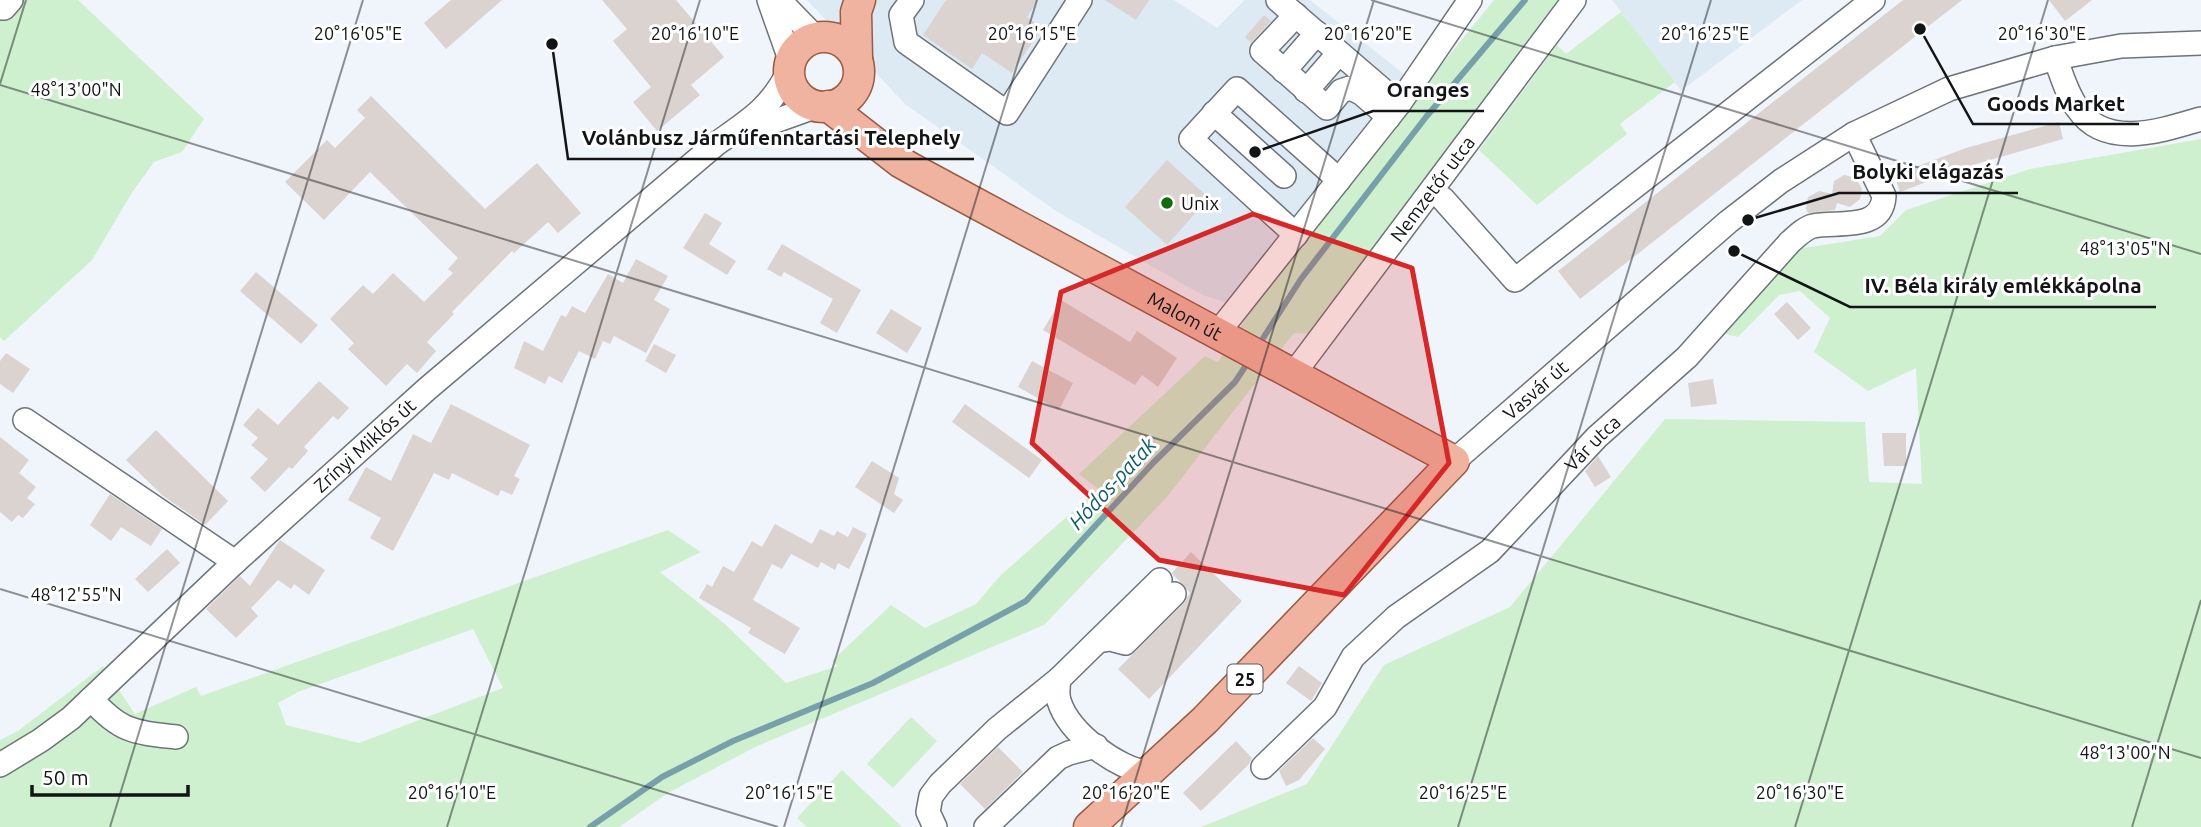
<svg xmlns="http://www.w3.org/2000/svg" width="2201" height="827" font-family="Ubuntu,sans-serif">
	<rect width="100%" height="100%" fill="#eff5fb"/>
	<!-- built -->
	<g fill="#ddeaf4">
		<path d="M807,0H1174L1217,28L1245,0H1310L1423,89L1244,308L1202,295L1056,211L905,104Z"/>
		<path d="M1612,0H1802L1681,91Z"/>
	</g>
	<!-- green -->
	<g fill="#cef0cf" fill-rule="evenodd">
		<path d="M22,0H78L204,119L182,152L154,162L133,191L92,260L4,341L0,337V21Z"/>
		<path d="M1494,0H1557L1311,334L1294,333L1167,497L1044,625L755,747L668,793L619,827H0V740L18,731L103,666L135,714L196,687L201,696L668,530L701,552L660,572L725,624L786,683L838,666L832,661L891,605L925,628L976,604L1000,576L1098,489L1079,474L1205,356L1218,362L1250,312L1244,308ZM473,629L503,688L359,743L286,725L278,703L298,692Z"/>
		<path d="M1621,12L1675,82L1620,124L1627,134L1537,205L1479,150L1557,45L1566,54Z"/>
		<path d="M2201,139V827H1201L1307,784L1384,665L1510,607L1665,419L1865,422L1869,482L1922,484L1916,368L1868,391L1814,352L1830,318L1800,291L1779,295L1738,337L1722,333L1798,249L1880,236L1906,210L2030,169Z"/>
		<path d="M911,717L937,741L893,788L867,764Z"/>
		<path d="M842,770L902,827H807L797,818Z"/>
	</g>
	<g fill="none" stroke-linecap="round" stroke-linejoin="round">
		<!-- stream -->
		<g stroke="#78a0ab" stroke-width="6">
			<path d="M1258,346L1301,279L1426,117L1525,0"/>
			<path d="M590,827L662,777L733,741L873,683L1026,601L1153,463L1235,382L1249,361"/>
		</g>
	</g>
	<!-- building -->
	<g fill="#dbd3cf">
		<path d="M451,0H502L446,49L424,23Z"/>
		<path d="M602,0H676L724,57L691,85L700,95L657,131L633,102L651,87L613,41L627,29Z"/>
		<path d="M946,0H1038L1027,17L1042,28L1012,73L982,53L972,69L923,35Z"/>
		<path d="M1105,0H1149L1136,20Z"/>
		<path d="M1903,0H1962L1580,299L1558,271Z"/>
		<path d="M2049,0H2092L2065,21Z"/>
		<path d="M1264,15L1271,21L1251,43L1245,37Z"/>
		<path d="M371,96L485,209L537,163L581,213L558,233L548,222L514,253L512,251L452,312L454,314L427,342L436,351L417,373L407,364L386,386L348,349L354,343L330,319L363,285L373,294L393,273L424,302L453,273L448,269L458,258L370,172L324,220L285,182L327,140L335,148L365,118L357,110Z"/>
		<path d="M2059,122L2063,139L1966,167L1900,192L1894,175L1966,148Z"/>
		<path d="M1167,160L1209,198L1167,245L1125,207Z"/>
		<path d="M1844,175L1856,178L1862,189L1860,199L1850,207L1837,203L1835,210L1808,213L1806,209L1808,197L1819,191L1832,194L1834,181Z"/>
		<path d="M705,213L722,223L709,244L736,261L727,275L683,248Z"/>
		<path d="M782,244L861,290L837,333L820,323L833,299L784,272L781,277L767,269Z"/>
		<path d="M636,259L668,276L654,300L670,309L646,353L614,336L610,344L603,341L595,359L579,351L562,383L549,376L545,384L514,368L524,341L543,351L561,315L566,317L572,306L585,313L608,274L623,283Z"/>
		<path d="M256,272L318,325L301,344L240,291Z"/>
		<path d="M1061,300L1130,342L1137,331L1177,358L1158,387L1142,375L1135,385L1043,330Z"/>
		<path d="M1787,302L1811,328L1798,340L1774,314Z"/>
		<path d="M891,309L922,328L907,353L876,333Z"/>
		<path d="M654,344L676,355L666,373L645,361Z"/>
		<path d="M6,353L30,369L13,393L0,384V361Z"/>
		<path d="M1032,361L1073,383L1059,410L1018,387Z"/>
		<path d="M1713,379L1717,404L1691,407L1688,383Z"/>
		<path d="M319,381L349,408L338,420L333,416L304,447L308,451L292,469L289,467L265,492L250,478L268,459L251,445L258,438L243,425L258,408L278,425Z"/>
		<path d="M451,404L530,445L514,476L520,479L512,495L501,490L498,496L452,473L449,480L434,473L393,551L370,538L381,518L348,500L366,467L391,481L413,434L431,443Z"/>
		<path d="M965,404L1042,460L1029,478L952,422Z"/>
		<path d="M156,430L228,501L205,525L162,495L126,460Z"/>
		<path d="M1882,433H1906V466H1884Z"/>
		<path d="M0,437L29,460L19,473L36,487L27,498L35,504L23,518L18,515L12,522L0,512Z"/>
		<path d="M1598,456L1611,477L1595,487L1585,471Z"/>
		<path d="M872,461L899,478L894,494L903,500L894,513L855,487Z"/>
		<path d="M110,494L162,529L151,546L121,527L111,541L90,525Z"/>
		<path d="M775,524L812,544L820,529L834,536L837,531L848,537L853,527L867,534L849,569L838,563L835,570L821,562L818,568L791,554L782,569L772,564L753,600L800,628L785,654L748,633L751,628L699,598L707,584L712,587L723,566L734,572L752,541L762,547Z"/>
		<path d="M280,540L325,570L309,595L294,584L291,589L278,580L251,608L258,616L236,638L206,609L240,576L250,586Z"/>
		<path d="M167,549L180,563L148,592L135,579Z"/>
		<path d="M1191,552L1242,601L1149,699L1118,669L1184,603L1190,593L1172,573Z"/>
		<path d="M1299,666L1322,683L1311,701L1286,683Z"/>
		<path d="M1313,738L1325,749L1299,780L1286,786L1279,771Z"/>
		<path d="M1236,741L1252,758L1249,764L1201,811L1183,793Z"/>
		<path d="M998,747L1023,772L985,809L960,784Z"/>
	</g>
	<g fill="none" stroke-linecap="round" stroke-linejoin="round">
		<defs>
			<g id="minor">
				<path d="M769,0L791,62"/>
				<path d="M779,0L816,38"/>
				<path d="M912,0L901,15L906,42L1007,113L1080,0"/>
				<path d="M1278,0L1399,104"/>
				<path d="M0,8H4L11,0"/>
				<path d="M1296,15L1262,51L1327,108L1341,91L1350,88L1361,93L1389,117"/>
				<path d="M2055,58C2062,75 2067,95 2078,109C2106,150 2163,130 2201,119"/>
				<path d="M1284,71L1317,33"/>
				<path d="M1306,91L1339,53"/>
				<path d="M1214,113L1284,176"/>
				<path d="M746,127L778,120L817,106"/>
				<path d="M1443,199L1515,280L1873,0"/>
				<path d="M1296,235L1191,139L1237,89L1339,180"/>
				<path d="M1216,335L1399,104L1470,0"/>
				<path id="s1" d="M1292,376L1574,0"/>
				<path d="M25,420L235,562"/>
				<path id="s2" d="M1454,461L1728,222L1781,181L1854,134L1949,89L2055,58L2121,46L2201,43"/>
				<path d="M1098,641L1110,639L1125,643L1174,594"/>
				<path d="M91,699C121,732 133,732 176,737"/>
				<path id="s3" d="M0,765L41,740L71,718L235,562L427,389L716,144C750,120 770,109 789,71"/>
				<path id="s4" d="M1263,767L1325,707L1353,657L1396,617L1490,551L1597,437L1687,357L1790,242C1797,236 1805,228 1813,226C1837,221 1882,232 1884,196L1854,134"/>
				<path d="M1150,773C1118,770 1069,733 1059,701C1057,694 1058,686 1059,679L1160,580"/>
				<path d="M935,827L928,812L931,796L940,784L997,729L1059,679"/>
				<path d="M986,827L1058,758L1069,753L1096,746"/>
			</g>
			<g id="major">
				<circle cx="824" cy="72" r="35"/>
				<path d="M857,59L856,12L860,0"/>
				<path id="s5" d="M828,106L900,162L916,171L1454,461L1205,720L1089,827"/>
			</g>
		</defs>
		<!-- minor casing -->
		<use href="#minor" stroke="#6e7479" stroke-width="26"/>
		<!-- major casing -->
		<use href="#major" stroke="#9a5b45" stroke-width="33"/>
		<!-- minor -->
		<use href="#minor" stroke="#fff" stroke-width="23"/>
		<!-- major -->
		<use href="#major" stroke="#efb39f" stroke-width="30"/>
	</g>
	<!-- marked area -->
	<path fill="#d62828" fill-opacity="0.2" stroke="#d62828" stroke-width="5" stroke-linejoin="round" d="M1253,214L1412,268L1449,463L1344,595L1159,560L1032,443L1061,292Z"/>
	<!-- ticks -->
	<path fill="none" stroke="#121416" stroke-width="2" stroke-opacity="0.45" d="M1371,0L2201,254M0,84L26,0M0,85L2201,758M0,589L778,827M110,827L363,0M447,827L700,0M784,827L1037,0M1121,827L1374,0M1458,827L1711,0M1795,827L2048,0M2132,827L2201,600"/>
	<!-- markers -->
	<circle fill="#126a11" stroke="#fff" stroke-width="2.5" cx="1167" cy="203" r="7"/>
	<g text-anchor="middle" dominant-baseline="central" stroke-width="6" stroke-linejoin="round" paint-order="stroke">
		<!-- shield labels -->
		<rect fill="#fff" stroke="#595a5c" stroke-width="2" x="1227.5" y="664.5" width="35" height="29" rx="5"/>
		<g font-size="18" font-weight="bold" fill="#121416">
			<text x="1245" y="679">25</text>
		</g>
		<!-- street labels -->
		<g font-size="19" fill="#121416" stroke="#fff">
			<text stroke="none"><textPath href="#s1" startOffset="234">Nemzetőr utca</textPath></text>
			<text stroke="none"><textPath href="#s5" startOffset="415">Malom út</textPath></text>
			<text stroke="none"><textPath href="#s2" startOffset="108">Vasvár út</textPath></text>
			<text stroke="none"><textPath href="#s4" startOffset="466">Vár utca</textPath></text>
			<text stroke="none"><textPath href="#s3" startOffset="486">Zrínyi Miklós út</textPath></text>
		</g>
		<!-- poi labels -->
		<g font-size="19" fill="#121416" stroke="#fff" text-anchor="start">
			<text x="1181" y="203">Unix</text>
		</g>
		<!-- water labels -->
		<g font-size="21" font-style="italic" fill="#0f5c6c" stroke="#fff">
			<text transform="translate(1112 483) rotate(-47)">Hódos-patak</text>
		</g>
	</g>
	<g font-size="18" text-anchor="middle" fill="#121416" stroke="#fff" stroke-width="6" stroke-linejoin="round" paint-order="stroke">
		<text x="358" y="40">20°16'05"E</text>
		<text x="695" y="40">20°16'10"E</text>
		<text x="1032" y="40">20°16'15"E</text>
		<text x="1368" y="40">20°16'20"E</text>
		<text x="1705" y="40">20°16'25"E</text>
		<text x="2042" y="40">20°16'30"E</text>
		<text x="76" y="96">48°13'00"N</text>
		<text x="2125" y="255">48°13'05"N</text>
		<text x="76" y="601">48°12'55"N</text>
		<text x="2125" y="759">48°13'00"N</text>
		<text x="452" y="799">20°16'10"E</text>
		<text x="789" y="799">20°16'15"E</text>
		<text x="1126" y="799">20°16'20"E</text>
		<text x="1463" y="799">20°16'25"E</text>
		<text x="1800" y="799">20°16'30"E</text>
	</g>
	<!-- callouts -->
	<path fill="none" stroke="#121416" stroke-width="2.5" d="M1255 152L1373 111H1484M1920 29L1973 124H2139M552 44L568 159H974M1748 220L1839 193H2018M1734 251L1850 307H2156"/>
	<g fill="#121416" stroke="#fff" stroke-width="2.5">
		<circle cx="1255" cy="152" r="7"/>
		<circle cx="1920" cy="29" r="7"/>
		<circle cx="552" cy="44" r="7"/>
		<circle cx="1748" cy="220" r="7"/>
		<circle cx="1734" cy="251" r="7"/>
	</g>
	<g font-size="21" text-anchor="middle" font-weight="bold" fill="#121416" stroke="#fff" stroke-width="6" stroke-linejoin="round" paint-order="stroke">
		<text x="1428" y="97">Oranges</text>
		<text x="2056" y="111">Goods Market</text>
		<text x="771" y="145">Volánbusz Járműfenntartási Telephely</text>
		<text x="1928" y="179">Bolyki elágazás</text>
		<text x="2003" y="293">IV. Béla király emlékkápolna</text>
	</g>
	<!-- scale -->
	<path d="M32 785v10h156v-10" fill="none" stroke="#121416" stroke-width="3.5"/>
	<text x="42" y="785" font-size="21" fill="#121416" stroke="#ffffff" stroke-width="5" paint-order="stroke">50 m</text>
</svg>
